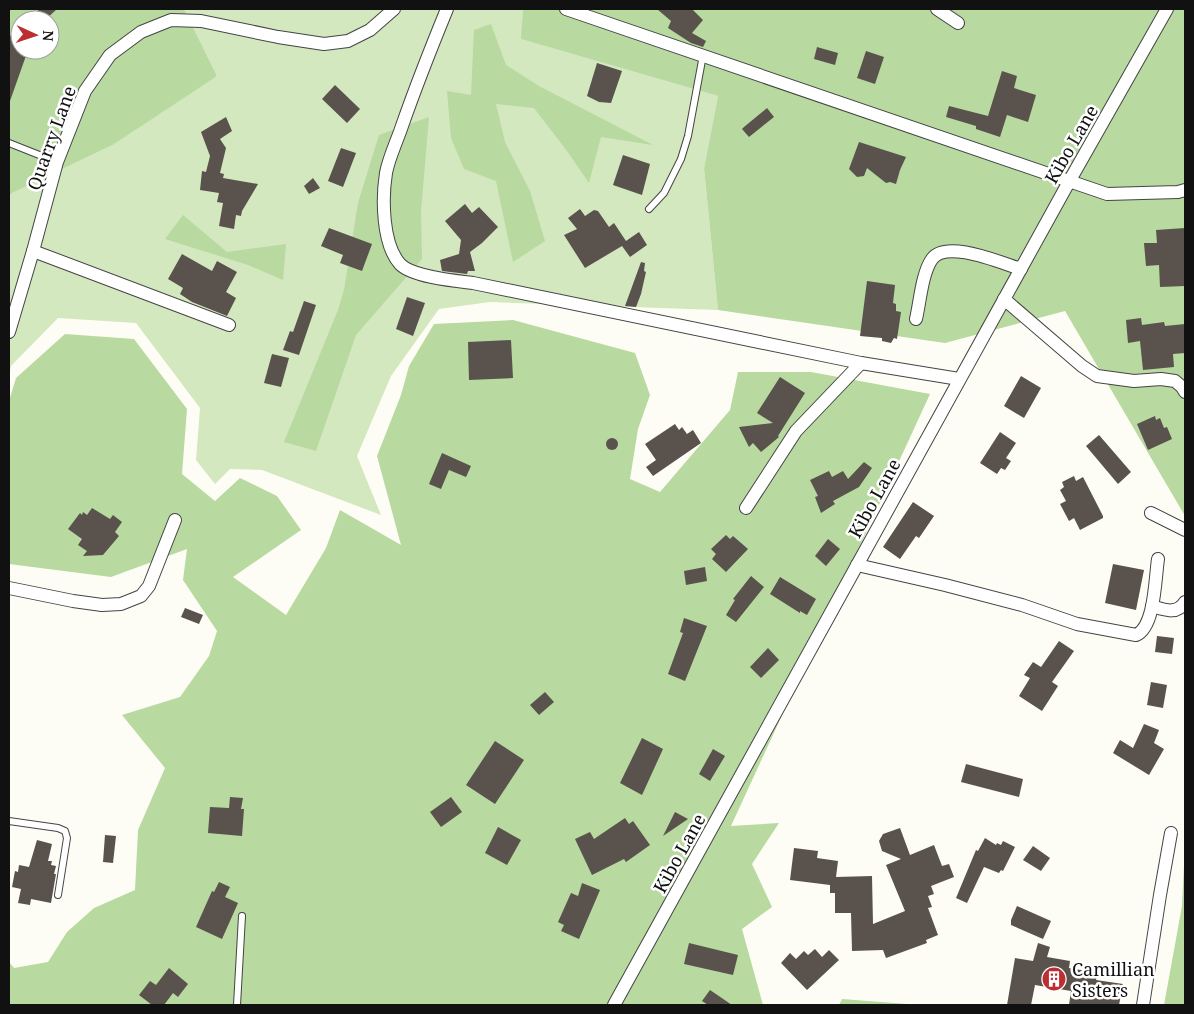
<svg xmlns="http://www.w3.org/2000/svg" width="1194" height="1014" font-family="'Noto Serif',serif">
	<rect width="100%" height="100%" fill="#fefdf5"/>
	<!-- green -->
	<path fill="#d4e8bf" d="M184,9H523L522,39L718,96L704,168L718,310L490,302L439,309L391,376L357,456L381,515L262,470L230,469L215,484L196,460L200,408L136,323L58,318L11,366L9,375V197L12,193L217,76Z"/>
	<!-- forest -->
	<g fill="#b8d99f" fill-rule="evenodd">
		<path d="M9,9H184L217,76L114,144L12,193L9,197ZM20,20H50V50H20Z"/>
		<path d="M523,9H1185V516L1065,311L945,343L718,310L704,168L718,96L521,39Z"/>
		<path d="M491,24L506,65L539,86L653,145L601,137L589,183L567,151L534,108L496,104L505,142L530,191L545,241L513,262L496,181L464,169L451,138L447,91L471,95L474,30Z"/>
		<path d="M429,117L421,211L422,259L356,335L316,451L284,442L338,310L344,290L358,203L379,135Z"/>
		<path d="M183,215L227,252L286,244L283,280L248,265L165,239Z"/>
		<path d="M513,320L635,353L650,395L638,429L630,479L660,492L730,410L738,372H811L930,394L731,826L779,823L752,864L772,907L742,929L763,1005H9V962L14,968L48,962L67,932L94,908L135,890L138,830L165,768L122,715L180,697L209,656L217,631L183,580L187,549L111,577L9,564V401L16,378L65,334L134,339L187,409L182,474L215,501L240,478L277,496L301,530L233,577L286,615L326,548L340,510L401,545L377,456L401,395L409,366L434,324Z"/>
		<path d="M1185,844V1005H1164L1182,906Z"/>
		<path d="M842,999L907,1004V1005H839Z"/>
	</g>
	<!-- building -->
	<g fill="#59524d">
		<path d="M40,9H57L45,20H28Z"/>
		<path d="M657,9H692L703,20L692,33L706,41L703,47L691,43L668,28L671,21Z"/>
		<path d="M20,27V50H28L10,101L9,100V37Z"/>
		<path d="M817,47L838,53L835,65L814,59Z"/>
		<path d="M866,51L884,57L875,84L857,78Z"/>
		<path d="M597,63L622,71L611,103L599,102L587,96Z"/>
		<path d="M1002,71L1017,76L1014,88L1036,95L1028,122L1007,115L1000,137L976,129V126L946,117L949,106L988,116Z"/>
		<path d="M335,85L360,109L347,123L322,99Z"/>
		<path d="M767,108L774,117L749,137L742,129L744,127Z"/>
		<path d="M226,117L232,131L220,139L226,148L220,173L224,174L223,178L258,184L242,211L241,216L236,215L234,229L219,226L223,203L217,202L219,193L200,190L202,171L206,172L210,156L201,132Z"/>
		<path d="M859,142L906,157L900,170L896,184L890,182L886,183L867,168L864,176L857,177L849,169Z"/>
		<path d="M341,148L356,153L343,187L328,181Z"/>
		<path d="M623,155L650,164L642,195L613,185Z"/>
		<path d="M313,178L320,188L309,194L304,186Z"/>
		<path d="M465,204L472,213L479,207L498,227L482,243L470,252L475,271H468L467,274L442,271L440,260L459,254L461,240L445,221Z"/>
		<path d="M580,209L585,216L594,210L598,211L609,227L614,223L626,241L639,232L647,245L630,257L622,246L585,268L564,235L577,229L568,218Z"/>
		<path d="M329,228L372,244L362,271L340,263L343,255L321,246Z"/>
		<path d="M1185,228V286L1160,287L1159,265L1146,266L1144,243H1157L1156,230Z"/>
		<path d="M182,254L212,271L217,261L237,272L226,292L236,298L227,316L192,302L180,294L183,288L168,279Z"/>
		<path d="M641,262L645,263L644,271L646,272L641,294L636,307L625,306Z"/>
		<path d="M867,281L895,285L893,303L896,304V311L901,312L897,339L894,338L891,343L882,341V338L860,336Z"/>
		<path d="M407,297L425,303L413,336L396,329Z"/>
		<path d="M304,301L316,305L299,355L283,350L290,331L293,332Z"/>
		<path d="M1141,318L1142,325L1164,322L1165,326L1185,324V353L1173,354L1174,367L1143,370L1140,341L1128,343L1126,320Z"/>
		<path d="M511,340L513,378L469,380L468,342Z"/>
		<path d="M272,354L289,358L281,387L264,383Z"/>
		<path d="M1021,376L1041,388L1024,418L1004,406Z"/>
		<path d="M780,377L805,393L778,436L779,437L761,452L753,443L749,447L739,427L773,423L757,413Z"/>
		<path d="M1155,416L1156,420L1160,418L1164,428L1167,427L1172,439L1148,450L1137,424Z"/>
		<path d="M675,424L679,430L682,427L687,434L693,430L701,443L653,476L646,467L656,460L645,444Z"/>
		<path d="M1000,432L1016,443L1006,458L1011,461L1005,470L1001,468L997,474L980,463Z"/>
		<path d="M1099,435L1131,472L1118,484L1086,446Z"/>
		<circle cx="612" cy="444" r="6"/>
		<path d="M442,453L471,466L466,477L449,470L441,489L429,484Z"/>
		<path d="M864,462L872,468L859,487L833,501L835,504L821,513L815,497L818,496L810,480L829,471L832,477L843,471L848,479Z"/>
		<path d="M1074,476L1076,481L1083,477L1103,516V518L1080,530L1074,518L1069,521L1060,504L1066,501L1060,490L1064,487L1062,482Z"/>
		<path d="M913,502L934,516L919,538L916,536L900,559L883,547Z"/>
		<path d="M92,508L110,519L113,515L122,522L115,532L119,536L103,555L83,556L87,551L78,545L82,539L68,529L80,513L82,515L83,512L87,515Z"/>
		<path d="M726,535L730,539L733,536L748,549L726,572L712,559L716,554L711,549Z"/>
		<path d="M828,539L840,549L826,566L815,556Z"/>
		<path d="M1113,564L1144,570L1136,610L1105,603Z"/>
		<path d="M705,567L707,581L686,585L684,571Z"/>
		<path d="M751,576L764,587L736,622L726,615L735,600L733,599Z"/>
		<path d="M780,577L816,599L807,615L800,611V613L770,594Z"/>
		<path d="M185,608L203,615L199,624L181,617Z"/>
		<path d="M684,618L707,626L685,681L668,674L683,633L680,632Z"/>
		<path d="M1157,636L1174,638L1172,654L1155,652Z"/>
		<path d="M1059,641L1074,651L1052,682L1058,686L1042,711L1019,696L1030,678L1024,675L1033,662L1041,667Z"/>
		<path d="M768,648L779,660L761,678L750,667Z"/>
		<path d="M1151,682L1167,685L1163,708L1147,705Z"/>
		<path d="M545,692L554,702L539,715L530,705Z"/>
		<path d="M1144,724L1159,730L1154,743L1164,749L1149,775L1113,753L1120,740L1133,748Z"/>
		<path d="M642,738L663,749L642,795L620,783Z"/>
		<path d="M495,741L524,760L495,804L466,785Z"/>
		<path d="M713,749L725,756L710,781L699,774Z"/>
		<path d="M966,764L1023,779L1019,797L961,782Z"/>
		<path d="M230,797L243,798L241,809H244L242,836L208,833L210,807L229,808Z"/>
		<path d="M451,797L462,812L441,827L430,812Z"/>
		<path d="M675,812L688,819L663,836Z"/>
		<path d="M625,818L629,824L633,821L650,845L626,862L624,859L592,875L575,839L590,832L594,839Z"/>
		<path d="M498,827L521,840L507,865L485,853Z"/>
		<path d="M900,828L910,855L934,845L942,866L949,864L954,877L931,886L934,894L928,896L932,907L928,908L938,935L926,940L927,943L886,958L883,950L852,951L851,913H835V893H830V885L790,880L794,848L818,851L817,858L838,861L836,877L872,876L873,924L905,911L886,865L901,859L882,851L879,841L883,834Z"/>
		<path d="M105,835L116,836L113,863L103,862Z"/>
		<path d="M985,838L996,845L997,843L1001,845L1003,841L1015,847L1003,871L1001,870L999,873L984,867L967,903L956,898L976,850L978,851Z"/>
		<path d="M37,840L52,844L48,861H52L51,865L56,866L54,874H56L51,903L31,899L30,905L18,903L21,889L12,887L15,871L18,872L19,865L29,867Z"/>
		<path d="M1033,846L1050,858L1041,871L1023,860Z"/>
		<path d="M219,882L230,887L225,897L238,903L222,939L196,927L212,891L214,892Z"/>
		<path d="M582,883L600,890L579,939L561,931L564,925L558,922L571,893L578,896Z"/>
		<path d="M1017,906L1051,921L1043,939L1011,925V920Z"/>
		<path d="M689,943L738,955L733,975L684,964Z"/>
		<path d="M1038,943L1050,947L1047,957L1070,961L1069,968L1098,973L1096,980L1123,984L1119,1005H1069L1071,991L1035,985L1031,1005H1007L1015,958L1033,961Z"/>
		<path d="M815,949L822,957L829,950L839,960L807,990L781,963L790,953L796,959L804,951L808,955Z"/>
		<path d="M169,968L188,984L178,997L173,993L164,1005H152L139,995L150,981L156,985Z"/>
		<path d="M710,990L732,1005H708L702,1001Z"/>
	</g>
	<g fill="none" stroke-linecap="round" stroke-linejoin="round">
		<defs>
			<g id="lane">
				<path d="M9,143L57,162"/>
				<path d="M649,209L664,193L681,159L688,136L703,55"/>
				<path d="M9,821L58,828L65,831L67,838L58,895"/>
				<path d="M237,1005L242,916"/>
			</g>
			<g id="street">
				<path d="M447,9C431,48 416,86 402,126C397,141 389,157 386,173C382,198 382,244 400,264C412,277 456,281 473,283L861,363L959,379"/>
				<path d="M566,9L1107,194L1178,192L1185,190"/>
				<path d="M937,9L958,23"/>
				<path d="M33,251L229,325"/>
				<path d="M1004,299L1082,366L1097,376L1134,381L1161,379L1175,381L1182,387L1185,392"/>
				<path d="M916,319C920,302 922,273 932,259C946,239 1001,263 1021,269"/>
				<path d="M9,332L33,251L57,162L85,91L110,55L141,32L171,20L201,21L278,37L324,44L348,41L370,30L394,9"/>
				<path d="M746,508L796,431L861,363"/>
				<path d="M1151,513L1185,530"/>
				<path d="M857,565L945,585L1022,605L1077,624L1136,635C1155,627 1155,579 1158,559"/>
				<path d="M9,588L73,601L102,605L121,604L141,596L149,586L175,520"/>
				<path d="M1152,606C1165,610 1177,615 1185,602"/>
				<path d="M614,1005L1070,180L1167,9"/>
				<path d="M1143,1005L1160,895L1171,833"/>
			</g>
		</defs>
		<!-- lane casing -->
		<use href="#lane" stroke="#444" stroke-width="8"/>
		<!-- street casing -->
		<use href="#street" stroke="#444" stroke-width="14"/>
		<!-- lane -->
		<use href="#lane" stroke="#fff" stroke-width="6"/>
		<!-- street -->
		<use href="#street" stroke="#fff" stroke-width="12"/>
	</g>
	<!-- icons -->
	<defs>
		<symbol id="building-disc" viewBox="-11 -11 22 22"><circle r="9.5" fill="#bb2e32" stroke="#fff"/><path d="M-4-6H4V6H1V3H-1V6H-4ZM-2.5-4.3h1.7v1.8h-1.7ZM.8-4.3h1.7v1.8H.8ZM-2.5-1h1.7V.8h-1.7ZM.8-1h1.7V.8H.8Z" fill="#fff"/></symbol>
	</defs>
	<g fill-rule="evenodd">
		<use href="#building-disc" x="1040" y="965" width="28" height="28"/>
	</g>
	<g text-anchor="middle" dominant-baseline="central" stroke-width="5" stroke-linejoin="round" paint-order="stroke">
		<!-- street labels -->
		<g font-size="18" fill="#111" stroke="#fff">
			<text transform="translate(51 138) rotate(-70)">Quarry Lane</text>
			<text transform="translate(1071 144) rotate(-60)">Kibo Lane</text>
			<text transform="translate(874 498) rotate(-61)">Kibo Lane</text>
			<text transform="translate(679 853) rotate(-61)">Kibo Lane</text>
		</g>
		<!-- poi labels -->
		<g font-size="18" fill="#111" stroke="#fff" text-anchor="start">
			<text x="1072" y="969">Camillian<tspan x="1072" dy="21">Sisters</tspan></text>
		</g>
	</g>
	<!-- border -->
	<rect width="1194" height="1014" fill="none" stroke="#111111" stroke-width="20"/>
	<!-- north arrow -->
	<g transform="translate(35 35) rotate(93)"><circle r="24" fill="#ffffff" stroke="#a0a0a0"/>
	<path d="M0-4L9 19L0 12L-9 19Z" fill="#bb2e32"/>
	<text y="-8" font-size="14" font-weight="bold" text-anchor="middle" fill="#111111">N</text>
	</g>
</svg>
